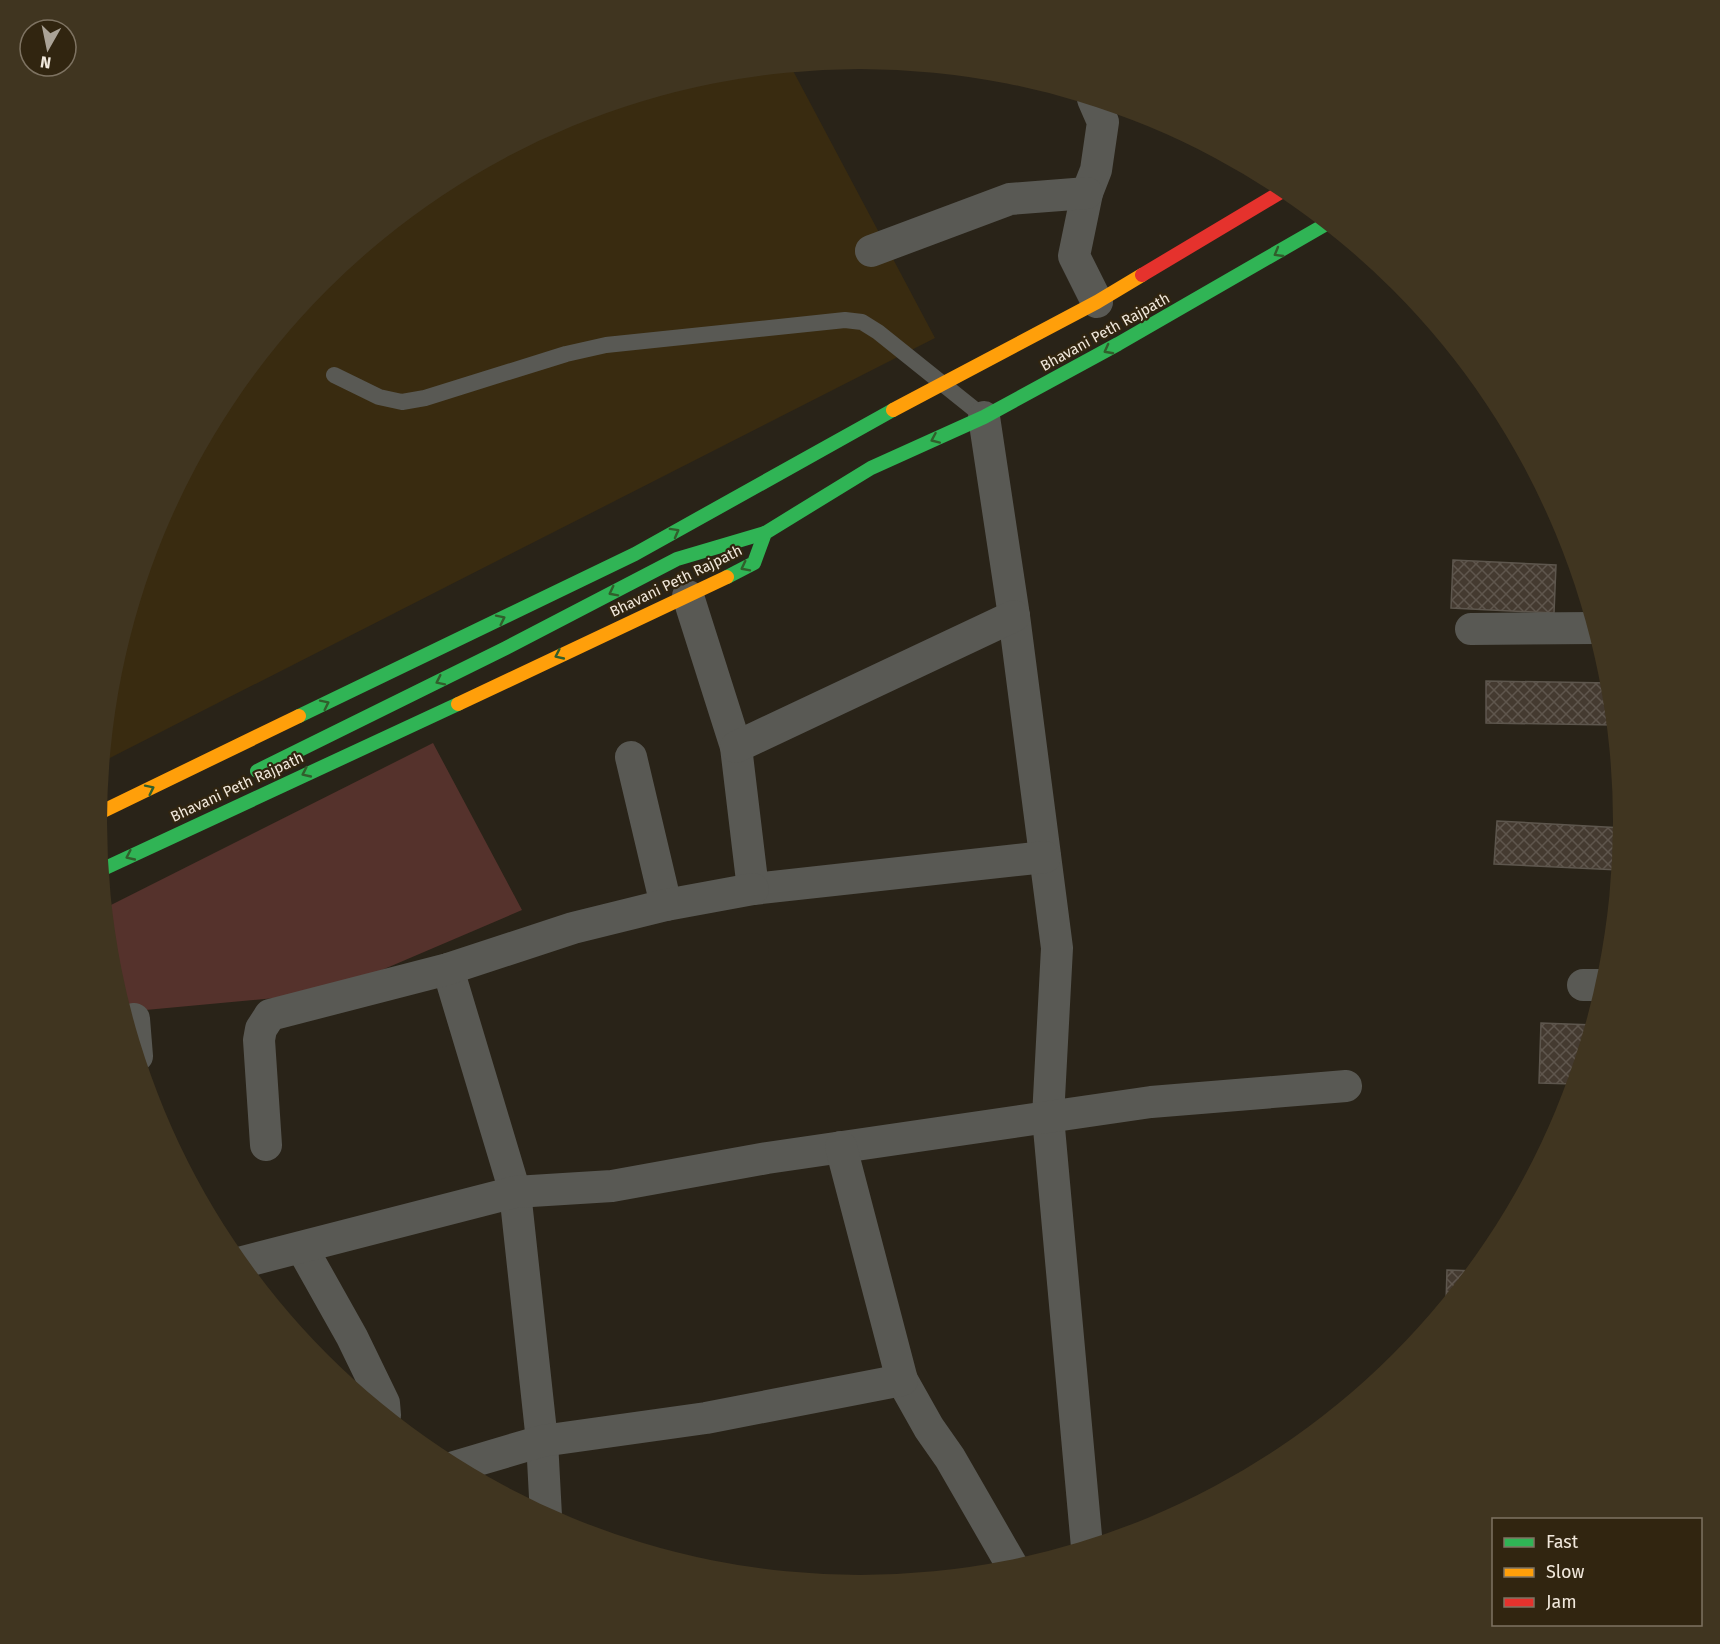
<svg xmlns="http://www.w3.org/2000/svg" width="1720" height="1644" font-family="'Fira Sans',sans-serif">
	<defs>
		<pattern id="building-cross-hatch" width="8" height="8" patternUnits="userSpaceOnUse" patternTransform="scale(1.5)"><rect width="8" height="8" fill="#443a30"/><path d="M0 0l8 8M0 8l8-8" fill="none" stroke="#5f564d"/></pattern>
	</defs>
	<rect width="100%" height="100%" fill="#292318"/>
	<!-- built -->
	<path fill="#392b10" d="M790,65L935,338L102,762L111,673L155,530L225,398L320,282L436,187L568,116L711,73Z"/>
	<!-- grass -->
	<path fill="#55322c" d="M433,743L522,910L328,993L124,1012L111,971L105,908Z"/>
	<!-- building -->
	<g fill="url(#building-cross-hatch)" stroke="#5d564d" stroke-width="1.5">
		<path d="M1453,560L1556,565L1554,613L1451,608Z"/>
		<path d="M1486,681L1610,683L1614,725L1486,723Z"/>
		<path d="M1497,821L1623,828L1619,870L1494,864Z"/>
		<path d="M1541,1023L1593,1025L1574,1084L1539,1083Z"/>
		<path d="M1447,1270L1475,1271L1448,1303H1446Z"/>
	</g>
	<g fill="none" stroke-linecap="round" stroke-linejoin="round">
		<!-- lane -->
		<path stroke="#595954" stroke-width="16" d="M334,375L379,397L402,402L425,398L566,354L606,345L845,320L862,322L878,332L984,417"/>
		<!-- street -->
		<g stroke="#595954" stroke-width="32">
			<path d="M1093,99L1103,122L1096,170L1087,193L1074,256L1097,302"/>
			<path d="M871,251L1010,199L1087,193"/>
			<path d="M984,417L1014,616L1057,948L1048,1117L1087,1547"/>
			<path d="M688,596L736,747L753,889L1045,857"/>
			<path d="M1471,629L1595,628"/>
			<path d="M736,747L1014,616"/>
			<path d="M631,757L666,905"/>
			<path d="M448,969L515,1192L542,1441L546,1516"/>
			<path d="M1583,985H1605"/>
			<path d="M134,1019L137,1056"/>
			<path d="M266,1145L259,1040L261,1029L270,1015L448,969L573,928L666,905L753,889"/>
			<path d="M302,1248L352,1337L384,1403L385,1415"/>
			<path d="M239,1263L515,1192L612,1186L767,1158L1151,1102L1346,1086"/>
			<path d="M902,1380L929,1428L950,1458L1014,1569"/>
			<path d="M454,1467L542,1441L706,1418L902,1380L841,1147"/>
		</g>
		<!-- fast -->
		<g stroke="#30b455" stroke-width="14">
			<path d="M727,577L754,563L765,533L871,468L984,417L1118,344L1328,223"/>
			<path d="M299,716L635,554L893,410"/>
			<path d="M257,771L506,648L677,559L765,533"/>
			<path d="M101,870L458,704"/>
		</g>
		<!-- slow -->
		<g stroke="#ff9f0a" stroke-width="14">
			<path d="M893,410L1097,302L1142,275"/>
			<path d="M458,704L727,577"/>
			<path d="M97,814L299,716"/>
		</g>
		<!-- jam -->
		<path stroke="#e5322d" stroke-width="14" d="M1142,275L1286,189"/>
	</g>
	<!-- one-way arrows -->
	<defs><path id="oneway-chevron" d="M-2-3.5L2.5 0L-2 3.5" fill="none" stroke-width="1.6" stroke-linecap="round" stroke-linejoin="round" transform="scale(1.5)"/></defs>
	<g stroke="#315e2c">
		<use href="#oneway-chevron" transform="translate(1278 253) rotate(150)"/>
		<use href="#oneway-chevron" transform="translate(1108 350) rotate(152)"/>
		<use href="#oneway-chevron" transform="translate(935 439) rotate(156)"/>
		<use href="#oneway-chevron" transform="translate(675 532) rotate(-29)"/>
		<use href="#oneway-chevron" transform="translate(745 567) rotate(153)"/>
		<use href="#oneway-chevron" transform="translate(613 592) rotate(153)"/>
		<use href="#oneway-chevron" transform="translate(501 619) rotate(-26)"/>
		<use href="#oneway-chevron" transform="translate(559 655) rotate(155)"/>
		<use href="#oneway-chevron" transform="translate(440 681) rotate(154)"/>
		<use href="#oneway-chevron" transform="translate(325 704) rotate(-26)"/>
		<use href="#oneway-chevron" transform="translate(306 773) rotate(155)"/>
		<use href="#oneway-chevron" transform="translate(150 789) rotate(-26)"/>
		<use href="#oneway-chevron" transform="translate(130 856) rotate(155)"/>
	</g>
	<g text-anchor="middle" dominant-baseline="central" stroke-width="4.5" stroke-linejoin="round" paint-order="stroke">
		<!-- street labels -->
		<g font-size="15" fill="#f1e8dc" stroke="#312510">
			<text transform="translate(1105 332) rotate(-29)">Bhavani Peth Rajpath</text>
			<text transform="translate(676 581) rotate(-26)">Bhavani Peth Rajpath</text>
			<text transform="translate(237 787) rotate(-25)">Bhavani Peth Rajpath</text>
		</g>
	</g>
	<!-- crop -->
	<path d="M0 0H1720V1644H0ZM107 822a753 753 0 1 1 1506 0a753 753 0 1 1-1506 0Z" fill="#403520" fill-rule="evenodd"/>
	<!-- legend -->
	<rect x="1492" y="1518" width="210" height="108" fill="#312510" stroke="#7e7362" stroke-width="1.5"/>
	<rect x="1504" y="1538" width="30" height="9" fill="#30b455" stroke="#7e7362" stroke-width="1.5"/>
	<text x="1546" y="1548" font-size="18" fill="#f1e8dc">Fast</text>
	<rect x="1504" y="1568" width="30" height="9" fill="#ff9f0a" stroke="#7e7362" stroke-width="1.5"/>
	<text x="1546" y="1578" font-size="18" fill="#f1e8dc">Slow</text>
	<rect x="1504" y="1598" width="30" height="9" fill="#e5322d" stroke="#7e7362" stroke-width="1.5"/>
	<text x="1546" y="1608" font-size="18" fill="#f1e8dc">Jam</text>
	<!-- north arrow -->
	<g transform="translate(48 48) rotate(189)"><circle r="28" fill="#312510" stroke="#7e7362" stroke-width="1.5"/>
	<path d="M0-4.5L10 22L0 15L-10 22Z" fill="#aba397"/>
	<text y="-9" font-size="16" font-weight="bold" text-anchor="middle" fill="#f1e8dc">N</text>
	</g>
</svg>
